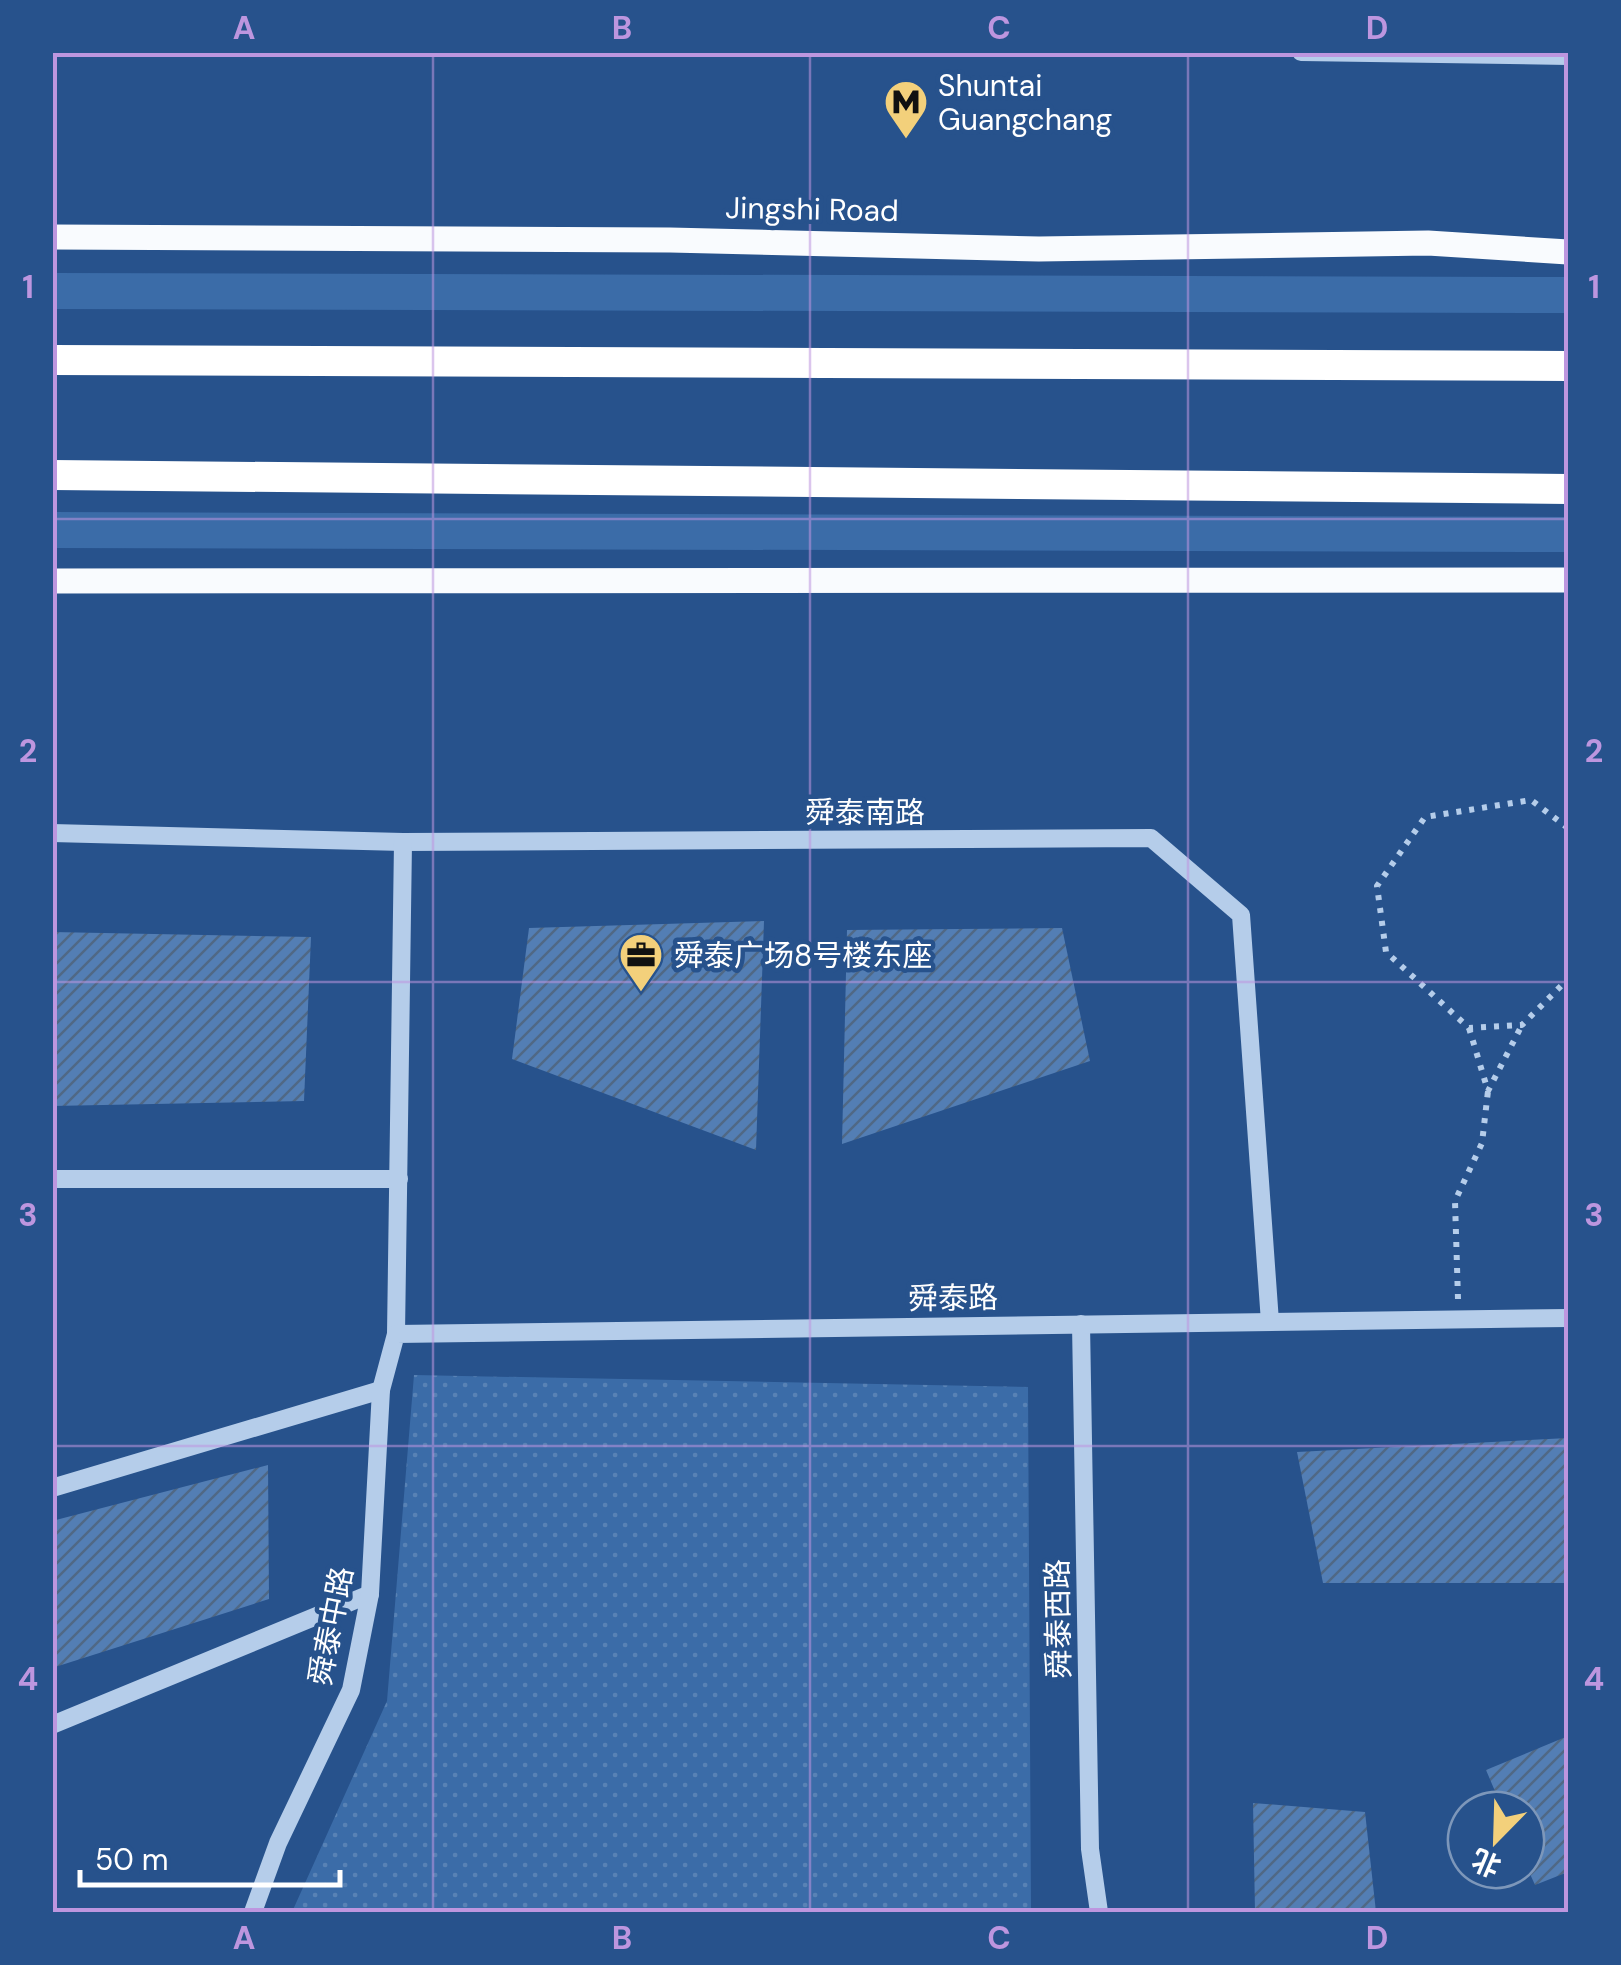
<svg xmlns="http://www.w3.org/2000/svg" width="1621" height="1965" font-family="'DM Sans','Noto Sans SC',sans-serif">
	<defs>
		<pattern id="grass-dots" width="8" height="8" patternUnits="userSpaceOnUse" patternTransform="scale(2.5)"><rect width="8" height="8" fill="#3b6ca8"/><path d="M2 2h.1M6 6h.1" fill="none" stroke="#5882b5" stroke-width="1.8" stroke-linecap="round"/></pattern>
		<pattern id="building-hatch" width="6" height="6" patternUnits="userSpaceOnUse" patternTransform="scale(2.5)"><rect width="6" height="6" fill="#537eb4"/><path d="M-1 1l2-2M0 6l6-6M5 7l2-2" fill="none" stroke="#506885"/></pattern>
	</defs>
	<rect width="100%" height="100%" fill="#27528c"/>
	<!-- grass -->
	<path fill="url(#grass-dots)" d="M414,1375L1028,1387L1031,1912H292L387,1701Z"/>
	<!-- garden -->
	<g fill="#3b6ca8">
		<path d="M53,273L1568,277V313L53,309Z"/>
		<path d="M53,512L1568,517V552L53,548Z"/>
	</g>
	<!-- building -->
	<g fill="url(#building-hatch)">
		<path d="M764,921L756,1150L512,1059L529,928Z"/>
		<path d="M1062,928L1090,1061L842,1144L847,930Z"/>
		<path d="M52,932L311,937L304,1101L52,1106Z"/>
		<path d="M1568,1438V1583H1323L1297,1452Z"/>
		<path d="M268,1465L269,1599L52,1668V1521Z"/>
		<path d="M1568,1736V1872L1535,1885L1526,1865V1810H1503L1486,1770Z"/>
		<path d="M1253,1803L1365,1812L1376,1912H1255Z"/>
	</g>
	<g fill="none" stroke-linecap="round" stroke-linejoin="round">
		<!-- path -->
		<g stroke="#b5cdea" stroke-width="6" stroke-dasharray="5 8" stroke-linecap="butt">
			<path d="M1568,828L1531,800L1425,817L1377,886L1386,952L1469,1028L1522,1025L1568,979"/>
			<path d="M1469,1028L1488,1091L1522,1025"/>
			<path d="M1458,1299L1455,1201L1482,1143L1488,1091"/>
		</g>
		<!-- minor -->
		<g stroke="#b5cdea" stroke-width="18">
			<path d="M1301,52L1568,56"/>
			<path d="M52,833L403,842L1151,838L1241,915L1270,1322"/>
			<path d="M52,1179H399"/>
			<path d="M1081,1324L1090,1849L1099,1912"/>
			<path d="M396,1334L403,842"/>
			<path d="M52,1488L381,1390"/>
			<path d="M52,1725L370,1594"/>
			<path d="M253,1912L278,1843L351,1690L370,1594L381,1390L396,1334L1568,1318"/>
		</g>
		<!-- major -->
		<g stroke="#f9fbfe" stroke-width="25">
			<path d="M52,237L670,240L1039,249L1428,243L1568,252"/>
			<path d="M52,581L1568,580"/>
		</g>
		<!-- highway -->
		<g stroke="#fff" stroke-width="30">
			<path d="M52,360L1568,366"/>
			<path d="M52,475L1568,489"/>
		</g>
	</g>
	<!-- grid -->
	<path fill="none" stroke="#bd96df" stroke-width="2.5" stroke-opacity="0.55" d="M433,52V1912M810,52V1912M1188,52V1912M52,519H1568M52,982H1568M52,1446H1568"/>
	<!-- icons -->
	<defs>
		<symbol id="metro-pin" viewBox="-11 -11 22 30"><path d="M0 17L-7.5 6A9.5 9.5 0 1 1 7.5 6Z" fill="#f3d07b" stroke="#27528c"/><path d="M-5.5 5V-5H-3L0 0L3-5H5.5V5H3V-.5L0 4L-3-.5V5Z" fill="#111"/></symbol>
		<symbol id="office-pin" viewBox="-11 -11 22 30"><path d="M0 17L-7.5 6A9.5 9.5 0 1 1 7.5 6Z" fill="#f3d07b" stroke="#27528c"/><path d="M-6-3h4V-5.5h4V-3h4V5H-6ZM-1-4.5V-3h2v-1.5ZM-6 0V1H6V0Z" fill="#111"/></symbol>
	</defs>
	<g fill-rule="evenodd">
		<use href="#metro-pin" x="881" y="77" width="50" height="68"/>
		<use href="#office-pin" x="616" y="930" width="50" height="68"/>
	</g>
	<g text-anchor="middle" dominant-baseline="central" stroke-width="9" stroke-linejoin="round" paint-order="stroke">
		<!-- poi labels -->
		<g font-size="30" fill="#fff" stroke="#27528c" text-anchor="start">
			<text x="938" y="85">Shuntai<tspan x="938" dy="34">Guangchang</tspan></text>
			<text x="674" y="955">舜泰广场8号楼东座</text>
		</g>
		<!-- street labels -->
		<g font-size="30" fill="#fff" stroke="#27528c">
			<text transform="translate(812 209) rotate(1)">Jingshi Road</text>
			<text x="865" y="812">舜泰南路</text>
			<text transform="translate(953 1298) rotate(-1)">舜泰路</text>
			<text transform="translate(1058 1619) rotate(-91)">舜泰西路</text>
			<text transform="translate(331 1626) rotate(-79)">舜泰中路</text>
		</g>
	</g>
	<!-- border -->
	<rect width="1621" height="1965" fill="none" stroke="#27528c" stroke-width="110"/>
	<!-- north arrow -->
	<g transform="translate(1496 1840) rotate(203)"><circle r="48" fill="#27528c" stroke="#7d97ba" stroke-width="2.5"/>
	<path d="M0-8L18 38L0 25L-18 38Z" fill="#f3d07b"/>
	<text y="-15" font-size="28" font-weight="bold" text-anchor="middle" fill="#ffffff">北</text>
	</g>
	<!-- scale -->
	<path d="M80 1870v15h260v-15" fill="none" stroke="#ffffff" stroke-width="5"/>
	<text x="95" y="1870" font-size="30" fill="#ffffff" stroke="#27528c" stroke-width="8" paint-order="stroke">50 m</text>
	<rect x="55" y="55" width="1511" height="1855" fill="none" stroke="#bd96df" stroke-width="4"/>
	<g font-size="32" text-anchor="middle" font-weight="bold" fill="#bd96df">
		<text x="244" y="39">A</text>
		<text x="622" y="39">B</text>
		<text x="999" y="39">C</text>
		<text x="1377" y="39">D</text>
		<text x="28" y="298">1</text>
		<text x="1594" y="298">1</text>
		<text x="28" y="762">2</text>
		<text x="1594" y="762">2</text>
		<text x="28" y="1226">3</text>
		<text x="1594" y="1226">3</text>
		<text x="28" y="1690">4</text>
		<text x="1594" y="1690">4</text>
		<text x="244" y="1949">A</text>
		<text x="622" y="1949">B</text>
		<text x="999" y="1949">C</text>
		<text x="1377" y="1949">D</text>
	</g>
</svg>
